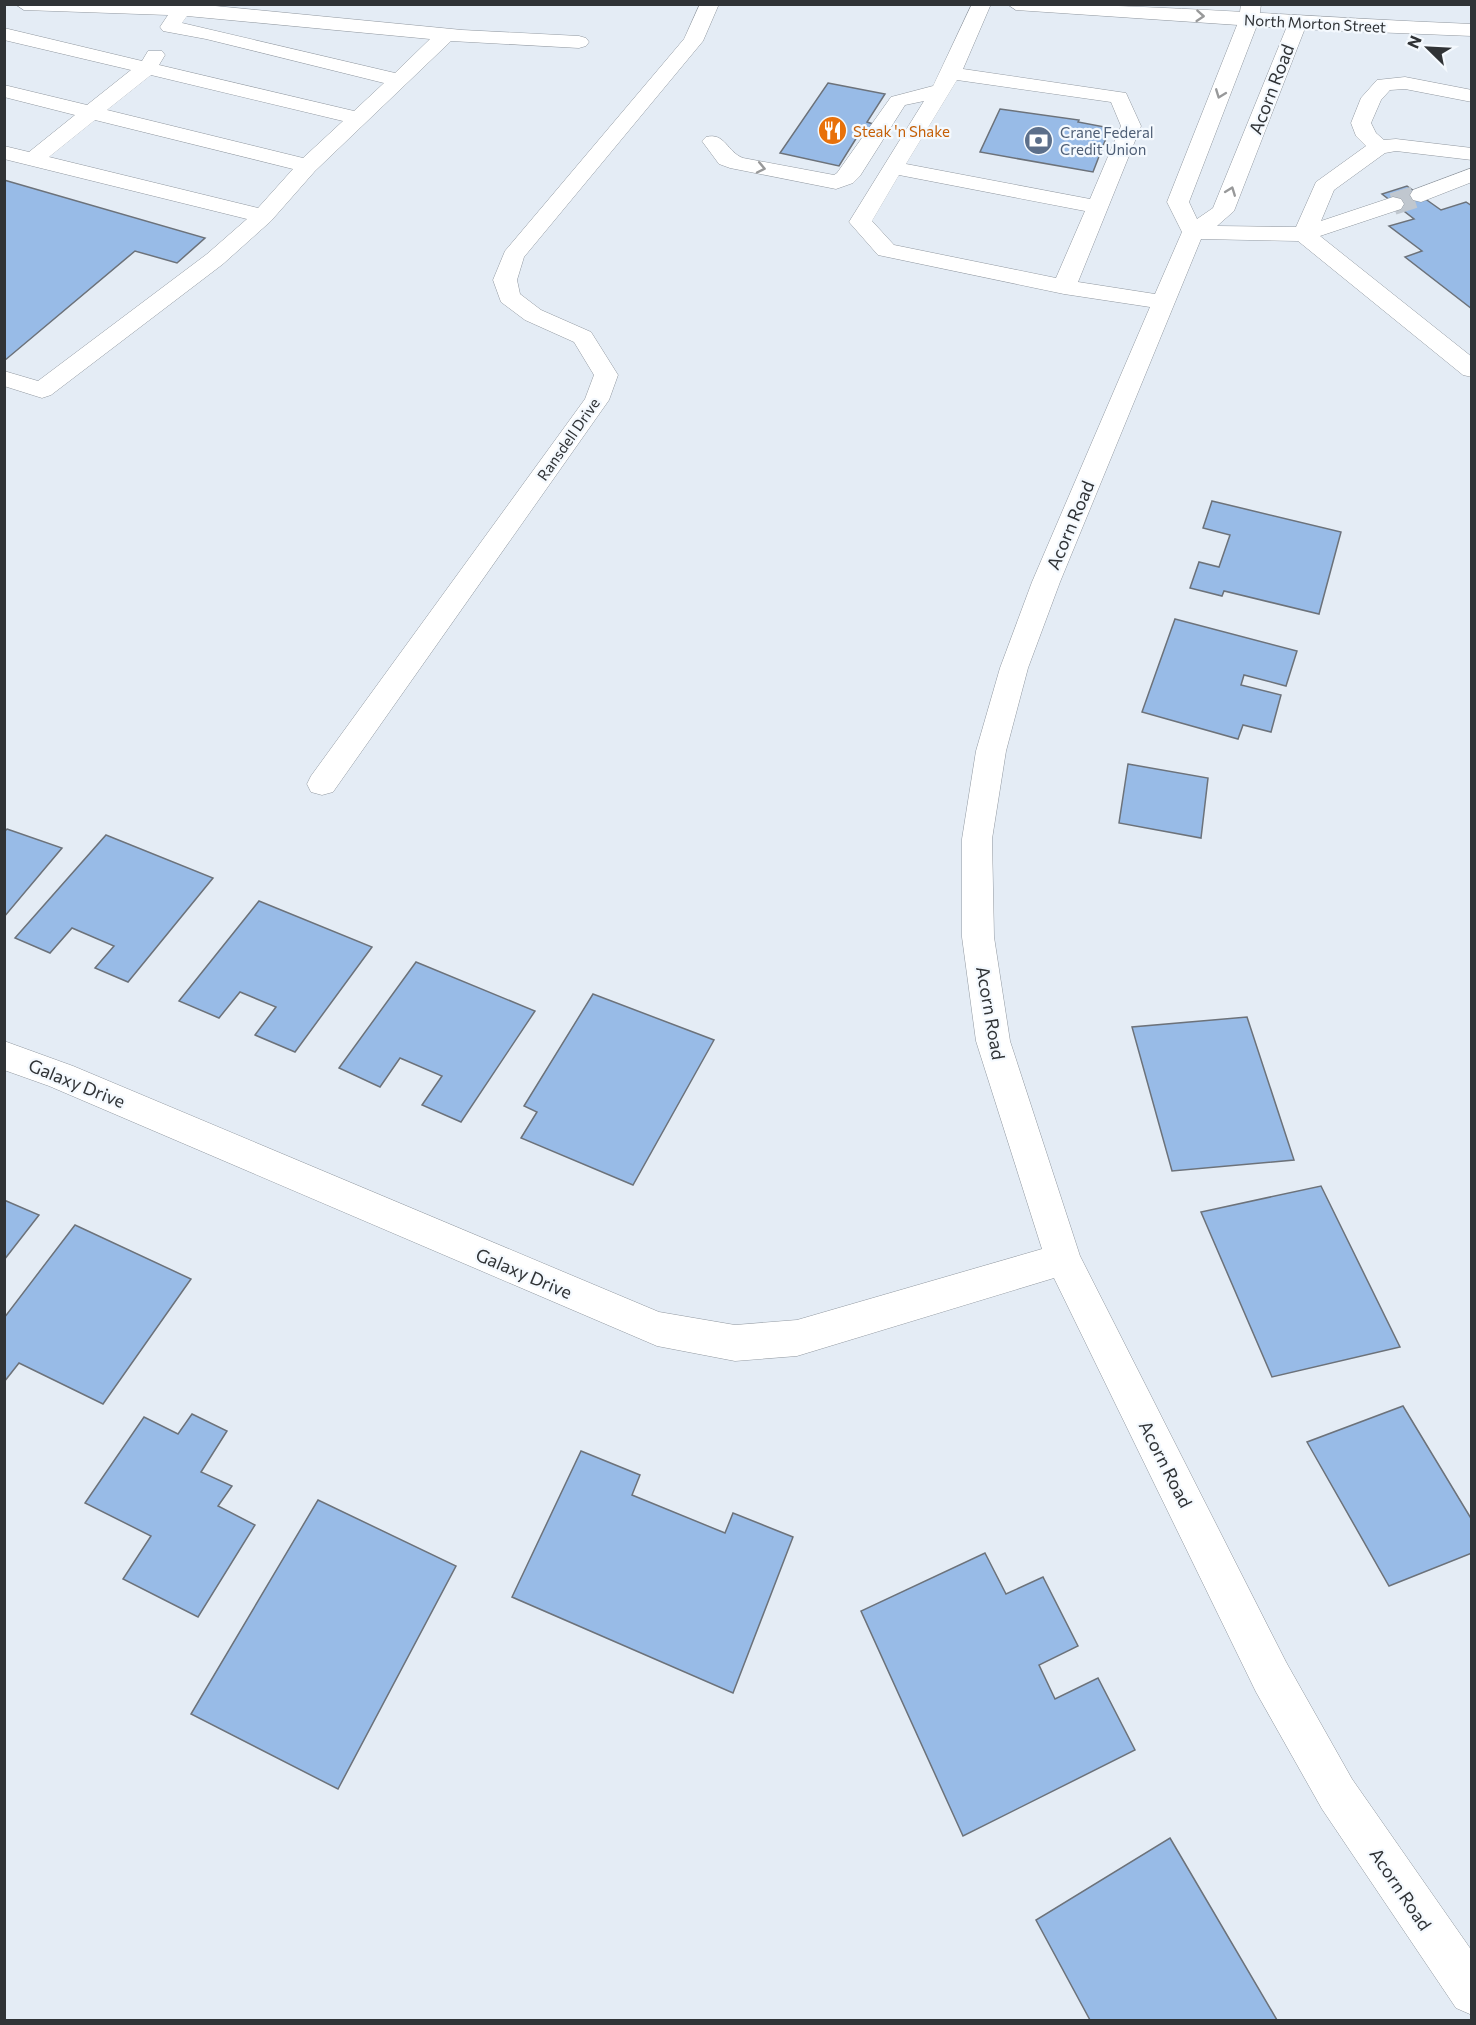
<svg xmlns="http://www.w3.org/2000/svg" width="1476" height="2025" font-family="Commissioner,sans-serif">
	<rect width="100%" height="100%" fill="#e4ecf5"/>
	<!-- building -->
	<g fill="#98bbe7" stroke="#6c727a" stroke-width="1.5">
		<path d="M828,83L885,94L867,122L873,124L864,139L857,137L839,166L780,153Z"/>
		<path d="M1000,109L1079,120L1078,122L1110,128L1093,172L980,152Z"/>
		<path d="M4,180L205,238L177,263L135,251L4,361Z"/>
		<path d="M1407,186L1441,210L1466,202L1472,206V309L1405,257L1422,251L1389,226L1414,219L1382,194Z"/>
		<path d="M1212,501L1341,532L1319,614L1224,591L1222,596L1190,588L1199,562L1219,567L1230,535L1203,528Z"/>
		<path d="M1175,619L1297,651L1286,686L1244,675L1241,685L1281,695L1271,732L1243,725L1238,739L1142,712Z"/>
		<path d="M1128,764L1208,778L1201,838L1119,823Z"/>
		<path d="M7,829L62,848L4,917V832Z"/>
		<path d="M106,835L213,878L128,982L95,968L114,946L72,928L50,953L15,938Z"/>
		<path d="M259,901L372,947L295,1052L255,1035L276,1007L240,992L219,1018L179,1001Z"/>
		<path d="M416,962L535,1011L461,1122L422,1105L442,1076L400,1058L380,1087L339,1068Z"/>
		<path d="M593,994L714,1040L633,1185L521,1138L537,1112L524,1106Z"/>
		<path d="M1247,1017L1294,1160L1172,1171L1132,1027Z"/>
		<path d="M1321,1186L1400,1347L1272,1377L1201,1212Z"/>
		<path d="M4,1200L39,1215L4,1260Z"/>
		<path d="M75,1225L191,1279L103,1404L19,1363L4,1382V1318Z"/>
		<path d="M1403,1406L1472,1520V1553L1389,1586L1307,1442Z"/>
		<path d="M192,1414L227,1431L201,1472L232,1486L218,1506L255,1525L198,1617L123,1579L151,1536L85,1503L144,1417L178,1434Z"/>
		<path d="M581,1451L640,1475L632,1495L725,1533L733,1513L793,1537L733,1693L512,1597Z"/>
		<path d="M318,1500L456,1566L338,1789L191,1714Z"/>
		<path d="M985,1553L1006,1594L1043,1577L1078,1646L1039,1665L1055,1699L1098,1678L1135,1750L963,1836L861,1611Z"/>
		<path d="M1170,1838L1277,2020H1090L1036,1920Z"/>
	</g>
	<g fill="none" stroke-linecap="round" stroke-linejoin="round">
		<!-- minor-tunnel -->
		<path stroke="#c0c7cf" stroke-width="22" stroke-dasharray="22 10" stroke-linecap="butt" d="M1393,204L1421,195"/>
		<defs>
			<g id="minor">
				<path d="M15,4H195L462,30L579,36L586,38L589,42L586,46L579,48L451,41L315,171L271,221L223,264L51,395L42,398L4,386V371L38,381L207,254L247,219L4,159V146L29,152L75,115L4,97V85L87,105L131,70L4,40V28L142,61L148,51H162L165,55L159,65L354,111L384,83L206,39L163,31L160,27L168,15L24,10ZM187,16L430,39L395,73L182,23ZM151,75L343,121L303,158L107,110ZM95,120L293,169L258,208L49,157Z"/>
				<path d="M700,4H719L703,41L524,257L517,280L520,294L541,310L591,332L618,375L609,400L333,792L322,795L311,792L307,784L311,776L585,399L594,375L574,342L525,320L501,302L493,280L505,251L684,39Z"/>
				<path d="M972,4H991L963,69L1126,93L1141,126L1078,282L1155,294L1182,232L1167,202L1239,20L1241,4H1261L1259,20L1189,202L1197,219L1213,208L1290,19H1304L1307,23L1234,211L1217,226L1296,227L1316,182L1366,146L1356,136L1351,123L1361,98L1377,80L1405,77L1472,90V102L1405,89L1390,90L1381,100L1371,123L1376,133L1384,140L1396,139L1472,148V160L1396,151L1385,153L1334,190L1321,221L1393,197L1401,199L1404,204L1401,209L1320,236L1472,357V377L1463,375L1298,241L1201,239L1060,582L1028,668L1006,751L992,839L994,937L1010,1041L1080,1256L1286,1662L1352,1779L1472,1951V2015L1456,2008L1322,1809L1256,1692L1054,1278L797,1356L735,1361L657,1346L49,1086L4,1070V1041L73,1066L659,1312L735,1325L797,1320L1042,1249L976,1041L962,937V839L976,751L1000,668L1032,582L1150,307L1064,294L878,255L849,222L924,101L905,105L860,176L853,183L836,189L730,168L719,164L702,141L706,137C725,132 727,152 743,158L834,175L837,173L891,97L933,86ZM957,80L1111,102L1121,126L1090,199L906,164ZM899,175L1085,211L1056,278L894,245L872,221Z"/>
				<path d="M1472,168V182L1421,202L1413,200L1410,195L1413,190Z"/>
			</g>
			<path id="major" d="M1007,4C1162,4 1317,18 1472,24V36L1297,29L1016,10Z"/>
		</defs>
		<!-- minor casing -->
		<use href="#minor" stroke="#9198a0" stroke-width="1"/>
		<!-- major casing -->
		<use href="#major" stroke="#9198a0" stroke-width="1"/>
		<!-- minor -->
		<use href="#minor" fill="#fff" fill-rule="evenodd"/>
		<!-- major -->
		<use href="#major" fill="#fff" fill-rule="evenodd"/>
	</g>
	<!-- one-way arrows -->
	<defs><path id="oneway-chevron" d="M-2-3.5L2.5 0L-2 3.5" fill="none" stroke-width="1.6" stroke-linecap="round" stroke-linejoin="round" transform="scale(1.5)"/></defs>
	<g stroke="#98999a">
		<use href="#oneway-chevron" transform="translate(1200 16) rotate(4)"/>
		<use href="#oneway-chevron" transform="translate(1220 94) rotate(111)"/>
		<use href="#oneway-chevron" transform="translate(761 168) rotate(12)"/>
		<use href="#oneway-chevron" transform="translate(1231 191) rotate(-69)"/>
	</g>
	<!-- icons -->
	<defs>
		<symbol id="restaurant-disc" viewBox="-11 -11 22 22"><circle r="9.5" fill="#e8710a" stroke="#f4f9fe"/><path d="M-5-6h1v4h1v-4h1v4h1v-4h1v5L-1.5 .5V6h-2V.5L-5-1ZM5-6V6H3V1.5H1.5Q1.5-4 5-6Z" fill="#fff"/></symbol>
		<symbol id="bank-disc" viewBox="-11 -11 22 22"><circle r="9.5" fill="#5c6f8a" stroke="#f4f9fe"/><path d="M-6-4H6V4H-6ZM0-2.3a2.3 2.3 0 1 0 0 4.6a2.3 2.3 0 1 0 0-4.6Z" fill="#fff"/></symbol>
	</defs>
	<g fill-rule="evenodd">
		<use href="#restaurant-disc" x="816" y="114" width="33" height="33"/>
		<use href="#bank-disc" x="1022" y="124" width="33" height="33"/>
	</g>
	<g text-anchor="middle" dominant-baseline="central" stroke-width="4.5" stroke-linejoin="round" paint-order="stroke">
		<!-- far-street labels -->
		<g font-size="15" fill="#303336" stroke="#f4f9fe">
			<text transform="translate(1315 23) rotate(3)">North Morton Street</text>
			<text transform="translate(568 439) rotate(-55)">Ransdell Drive</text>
		</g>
		<!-- far-food labels -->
		<g font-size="15" fill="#c56008" stroke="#f4f9fe" text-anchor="start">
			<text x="853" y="131">Steak 'n Shake</text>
		</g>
		<!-- far-service labels -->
		<g font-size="15" fill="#4e5e75" stroke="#f4f9fe" text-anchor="start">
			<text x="1060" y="132">Crane Federal<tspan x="1060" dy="17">Credit Union</tspan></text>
		</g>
		<!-- street labels -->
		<g font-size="18" fill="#303336" stroke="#f4f9fe">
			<text transform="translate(1271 89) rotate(-69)">Acorn Road</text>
			<text transform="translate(1070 525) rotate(-67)">Acorn Road</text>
			<text transform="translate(991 1013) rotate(80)">Acorn Road</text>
			<text transform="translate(77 1083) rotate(22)">Galaxy Drive</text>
			<text transform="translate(524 1273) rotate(23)">Galaxy Drive</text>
			<text transform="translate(1166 1464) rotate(63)">Acorn Road</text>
			<text transform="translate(1401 1889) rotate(56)">Acorn Road</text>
		</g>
	</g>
	<!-- border -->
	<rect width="1476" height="2025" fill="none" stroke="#303336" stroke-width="12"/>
	<!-- north arrow -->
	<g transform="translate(1428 48) rotate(294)" stroke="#f4f9fe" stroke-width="4.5" paint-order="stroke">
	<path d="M0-4.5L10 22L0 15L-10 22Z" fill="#303336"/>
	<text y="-9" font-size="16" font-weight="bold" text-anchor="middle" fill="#303336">N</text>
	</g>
</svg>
